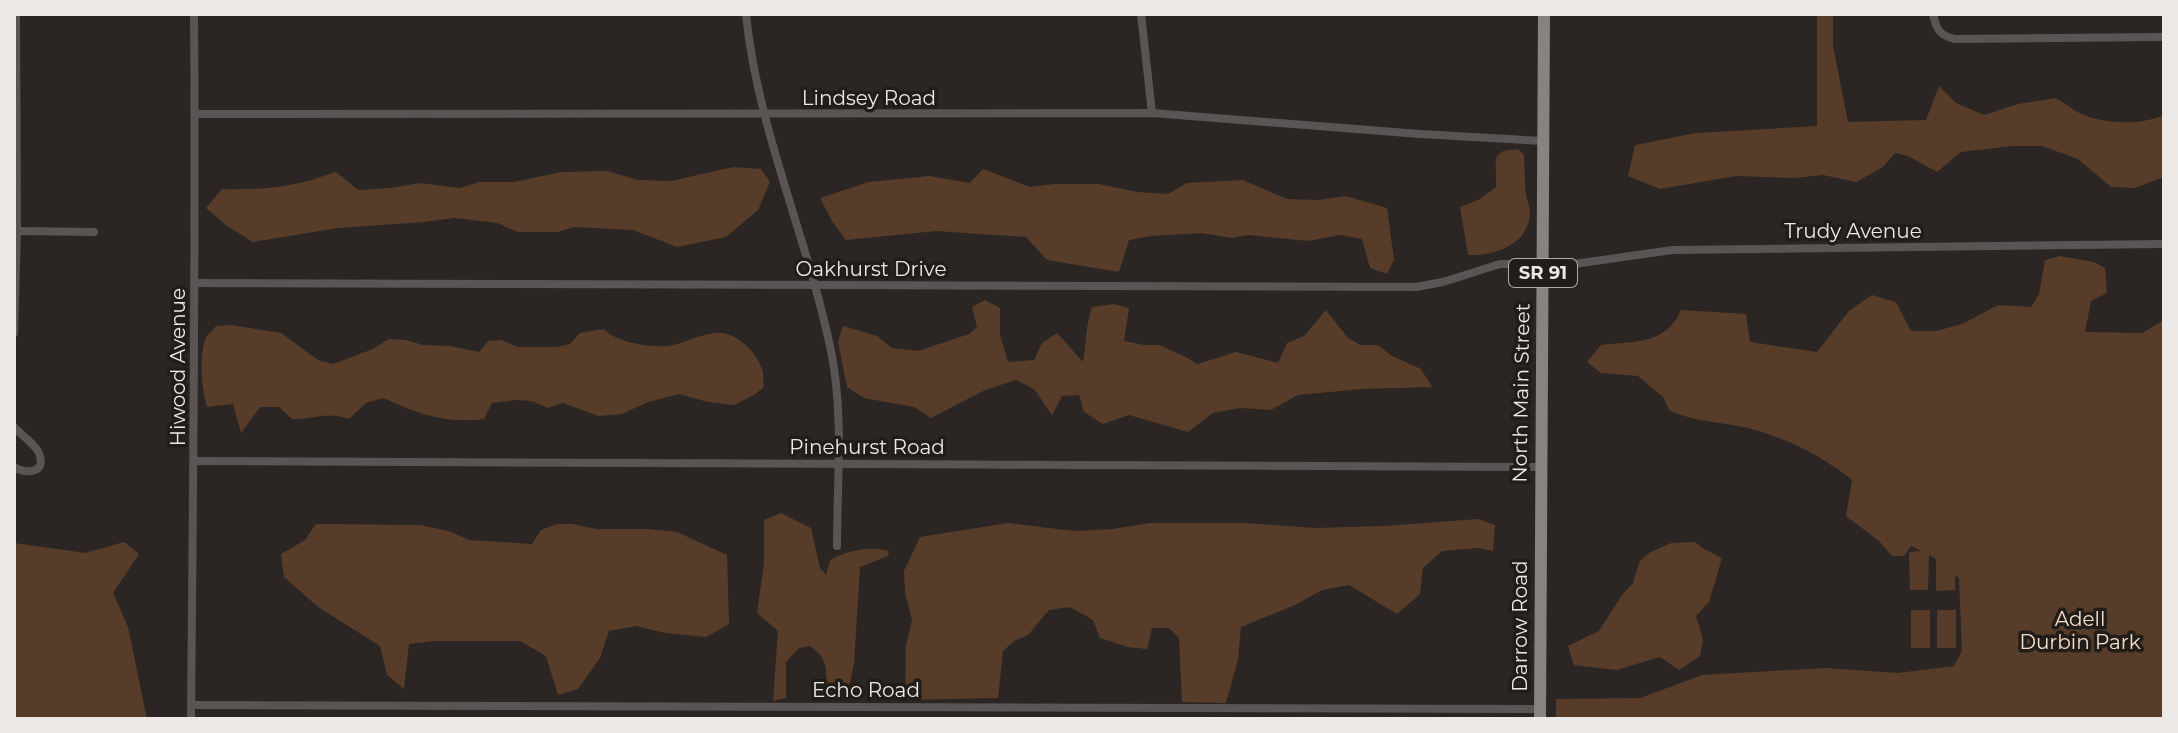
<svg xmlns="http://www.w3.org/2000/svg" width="2178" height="733" font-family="Montserrat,sans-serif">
	<rect width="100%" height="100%" fill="#2b2623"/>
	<!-- green -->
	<g fill="#573d29">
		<path d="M1817,14H1833V46L1848,122L1926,120L1939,86L1956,103L1984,115L2018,104L2056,98C2066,104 2078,114 2089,117C2113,124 2141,125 2164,115V177L2135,188L2111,187L2078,159L2042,146H2012L1961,152L1937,172L1908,156L1895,153L1883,167L1856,182L1823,175L1794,178L1736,176L1660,189L1628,176L1635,145L1696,133L1817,126Z"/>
		<path d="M1518,149L1524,155C1525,168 1524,181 1526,194C1527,200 1530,207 1530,213C1529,244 1495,256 1468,255L1460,207L1480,199L1496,187C1497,176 1494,166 1497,156L1503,151Z"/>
		<path d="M733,167L761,169L770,182L758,210L726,237L677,247L633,230L574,227L558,232H518L497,223L455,218L424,222L338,228L253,242L227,226L206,208L222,189C268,190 293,187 336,172L358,190L391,188L420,183L460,188L479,182H514L561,172L607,171L638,180L671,181Z"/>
		<path d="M983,169L1030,187L1054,184H1099L1137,192L1168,194L1187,183L1243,180L1287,199L1318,200L1346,196L1387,208L1394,260L1387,274L1370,268L1362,239L1340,235L1308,241L1248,235L1232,238L1202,233L1151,236L1129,240L1119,272L1047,260L1026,237L936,231L846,240L832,221L820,198L869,182L929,176L970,183Z"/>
		<path d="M2060,256L2094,262L2105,268L2107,293L2091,301L2085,332L2142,333L2164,320V719H1556V699L1640,698L1702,675L1825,668L1898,673L1954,666L1962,651L1959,578L1955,575V590L1936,591V559L1929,555L1928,590H1910L1909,552L1921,551L1911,546L1904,556H1892L1879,541L1846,516L1852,480C1818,453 1775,432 1732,425C1708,421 1693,420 1670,411L1663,397L1638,376L1601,373L1587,362L1601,345C1634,341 1666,345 1681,310L1746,314L1750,342L1817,352L1849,311L1872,295L1896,302L1911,331H1936L1962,324L1998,305L2031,307L2039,294L2045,260Z"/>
		<path d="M985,300L1000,308V335L1008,362L1034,360L1042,343L1057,333L1083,362C1086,343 1086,324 1092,307L1114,304L1129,308L1124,341L1144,345H1159L1186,357L1197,364L1236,352L1278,363L1287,343L1304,336L1326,310L1348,338L1361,345H1378L1392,356L1421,369L1432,387L1362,389L1298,395L1271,410L1240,408L1213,413L1188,432L1129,415L1103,424L1084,412L1079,395L1062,396L1052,415L1034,389L1016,380L985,390L931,418L914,407L864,398L847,387L838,342L843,326L877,336L892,348L918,351L969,334L977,327L972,307Z"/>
		<path d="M231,325L281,333L318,360L333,364L373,349L389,339L406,340L423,345L450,346L479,352L488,341L501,340L518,347H557L570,344L580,333L604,329C614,342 652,348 668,346C684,344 699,334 716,333C735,331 756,351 762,369C764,374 763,382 764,387L754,395L734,405L708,402L679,394L648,402L622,414L598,416L563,403L548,408L532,401L516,400L492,403L484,419C448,424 416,414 384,398L366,403L349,419C326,411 316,419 292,419L279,407H260L241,433L233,404L207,407C202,390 198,351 207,336C210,332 213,330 216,326Z"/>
		<path d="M781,513L811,528L820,568L826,575L830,560C849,550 868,546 889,551L888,556L860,567L854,663L848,692L826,698C825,675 832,659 809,646L799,648L786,662V698L773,701L778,631L757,613L764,563V520Z"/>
		<path d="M1478,519L1495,525L1493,551L1478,548L1442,551L1423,568L1420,594L1397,614L1349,585L1322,590L1295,605L1241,627L1238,659L1226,703L1182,702L1179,638L1169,628H1152L1147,649L1128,647L1100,638L1093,620L1070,607L1049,610L1028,635L1014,641L1003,651L998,698L905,700L906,645L912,620L905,593L904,571L920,537L1008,523L1074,531L1113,529L1150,523H1245L1316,528L1384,526Z"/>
		<path d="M316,524L420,525L449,531L469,540L532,544L541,530L557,524H572L597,529H649L677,532L727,555L729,624L706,637L665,633L636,626L609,631L600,658L578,689L558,695L546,656L520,641H435L409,644L404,689L387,675L380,646L318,607L284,577L281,554L305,540Z"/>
		<path d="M124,542L139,554L113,593L128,627L147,719H14V543L85,553Z"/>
		<path d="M1695,542L1704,549L1722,558L1709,602L1696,616L1703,640L1700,656L1679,670L1660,657L1616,670L1574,665L1568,646L1599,631L1622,595L1633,583L1640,561L1649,553L1671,543Z"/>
		<rect x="1911" y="610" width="19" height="38"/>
		<rect x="1937" y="610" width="19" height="38"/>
	</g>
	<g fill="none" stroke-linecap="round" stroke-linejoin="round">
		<!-- minor -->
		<g stroke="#585554" stroke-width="8">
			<path d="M746,14C757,128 808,239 831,351C844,414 837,482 837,546"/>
			<path d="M1141,14L1152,113"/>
			<path d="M1933,14C1936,29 1940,36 1955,39L2164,37"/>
			<path d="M195,114L1152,113L1420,134L1542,141"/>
			<path d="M17,231L94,232"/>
			<path d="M194,283L1416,287L1443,282L1500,264H1574L1672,250L2164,244"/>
			<path d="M14,333L17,231L16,14"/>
			<path d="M14,427C21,435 38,446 40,456C45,475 24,473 14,467"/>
			<path d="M194,461L1540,467"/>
			<path d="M191,705L1540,709"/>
			<path d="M191,719C193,484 196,249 194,14"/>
		</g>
		<!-- primary -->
		<path stroke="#88837f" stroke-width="12" d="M1540,719L1544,14"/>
	</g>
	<g text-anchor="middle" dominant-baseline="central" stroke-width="7" stroke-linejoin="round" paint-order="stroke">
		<!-- shield labels -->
		<rect fill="#211d19" stroke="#aeaba8" stroke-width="2" x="1509" y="259" width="68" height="28" rx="6"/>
		<g font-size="18" font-weight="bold" fill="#ebe8e5">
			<text x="1543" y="273">SR 91</text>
		</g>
		<!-- street labels -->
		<g font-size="20" fill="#ebe8e5" stroke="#211d19">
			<text x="869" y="98">Lindsey Road</text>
			<text x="1853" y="231">Trudy Avenue</text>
			<text x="871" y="269">Oakhurst Drive</text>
			<text transform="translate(178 367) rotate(-90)">Hiwood Avenue</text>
			<text transform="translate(1521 393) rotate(-89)">North Main Street</text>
			<text x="867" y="447">Pinehurst Road</text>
			<text transform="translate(1520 626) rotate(-90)">Darrow Road</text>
			<text x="866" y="690">Echo Road</text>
		</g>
		<!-- park labels -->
		<g font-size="20" fill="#f8ddca" stroke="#211d19">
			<text x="2080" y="619">Adell<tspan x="2080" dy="23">Durbin Park</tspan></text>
		</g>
	</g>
	<!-- border -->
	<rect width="2178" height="733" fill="none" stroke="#ebe8e5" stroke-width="32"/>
</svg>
